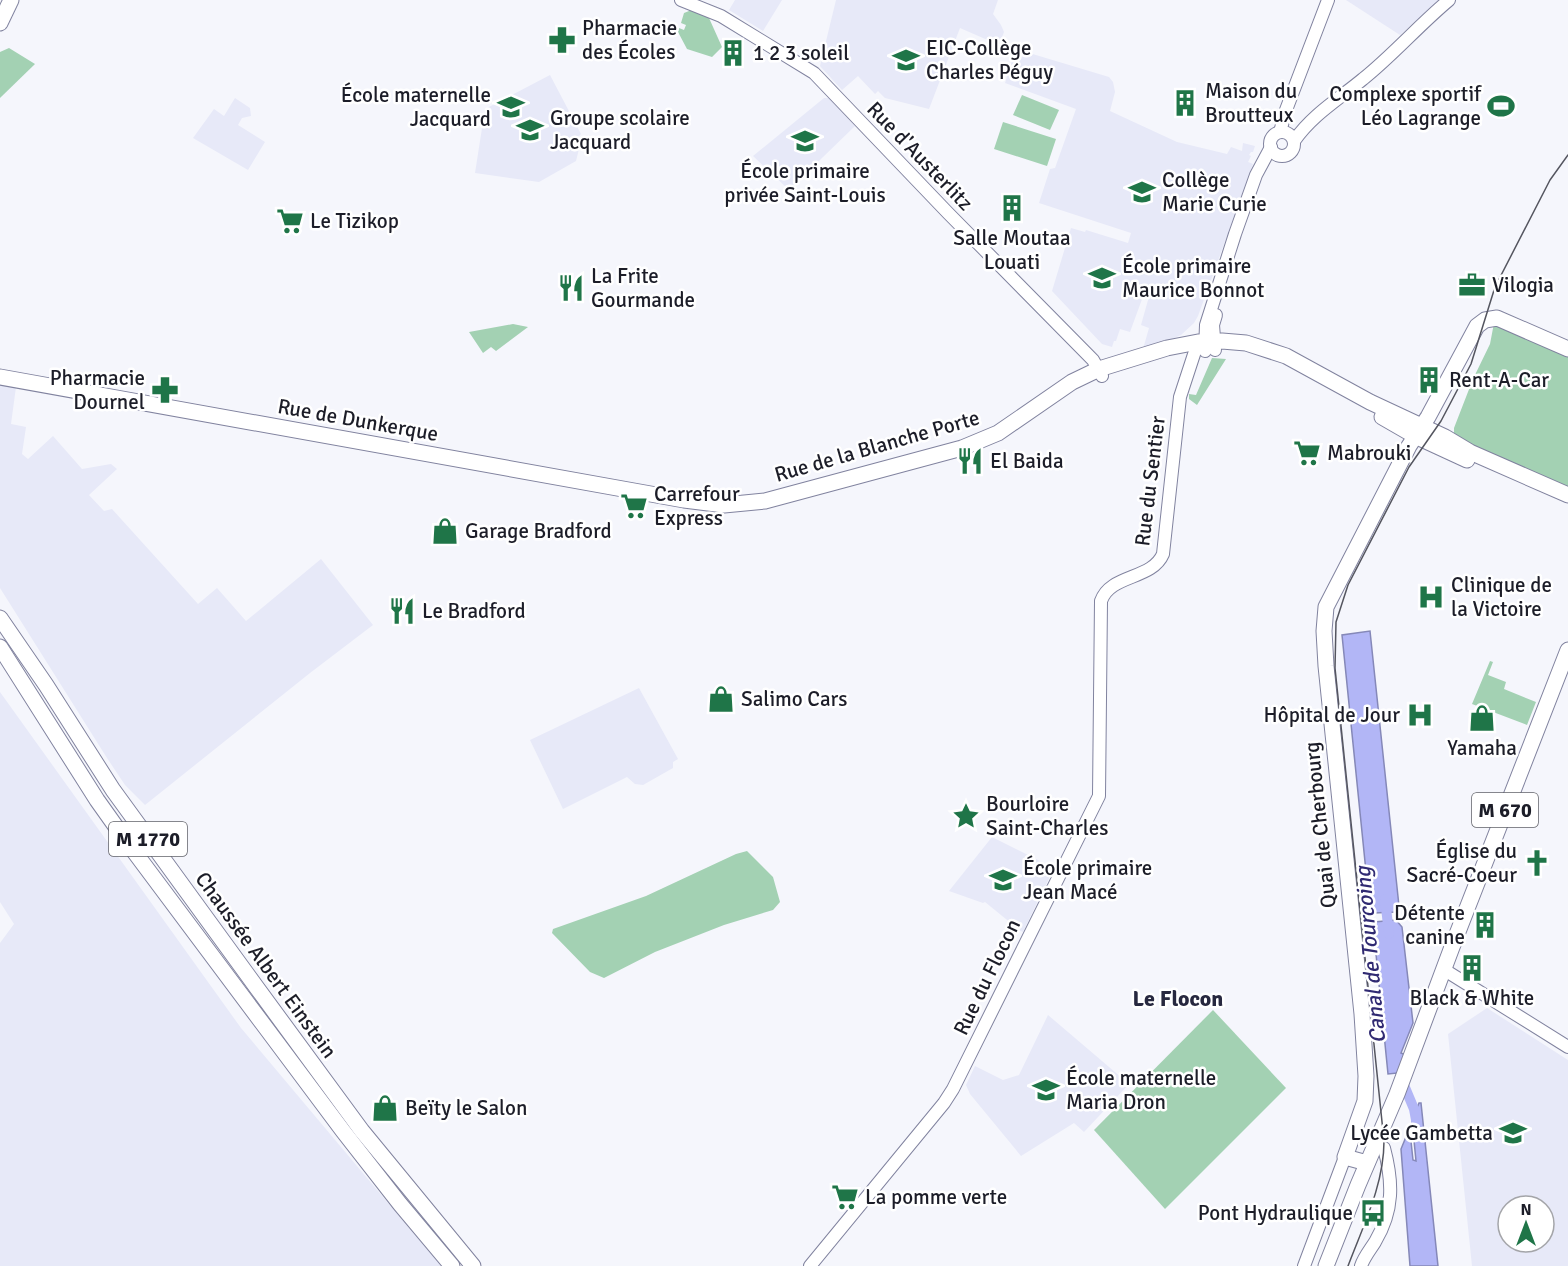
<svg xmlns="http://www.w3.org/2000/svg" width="1568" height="1266" font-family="Signika,sans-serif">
	<rect width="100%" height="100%" fill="#f5f6fc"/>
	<!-- built -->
	<g fill="#e7e9f8" fill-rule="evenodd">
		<path d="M735,0H782L763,31L729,10Z"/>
		<path d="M836,0H998L993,14L1001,25L1004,32L999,45L960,28L929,109L885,98L878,91L875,94L858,76L842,90L820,66Z"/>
		<path d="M1346,0H1439L1400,35Z"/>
		<path d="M1016,49L1109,77L1113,82L1115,92L1110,111L1177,142L1227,154L1231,147L1242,151L1243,143L1255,146L1253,152H1251L1249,155L1251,156L1248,162L1253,164L1198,316L1194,323L1181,335L1161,344L1143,349L1149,328L1141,325L1150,293L1145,291L1130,332L1120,329L1116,341H1114L1112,347L1102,344L1052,291L1071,228L1085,232L1086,230L1128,243L1131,233L1039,203L1050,169L1055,168L1076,109L1005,83Z"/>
		<path d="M550,75L581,134L572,143L580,145L576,161L539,182L475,173L485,109Z"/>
		<path d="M235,98L250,108L251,116L242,118L238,125L265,142L248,170L193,138L214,109L224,116Z"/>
		<path d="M824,98H829L855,126L789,190L753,156Z"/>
		<path d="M0,385L16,387L11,424L26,427L22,454L28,459L53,436L82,469L111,464L117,469L89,495L104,511L112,509L198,604L217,588L246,621L321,559L373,625L310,673L145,805L125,785L107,758L0,588Z"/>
		<path d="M639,688L678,759L673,762V768L643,785L635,784L627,777L563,809L530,740Z"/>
		<path d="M0,692L241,1028L441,1266H0V943L14,924L0,902Z"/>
		<path d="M992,837L1054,868L1023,932L1011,926L1012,924L985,902L983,903L949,891Z"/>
		<path d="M1487,1008L1568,1060V1266H1472L1448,1034ZM1508,1206H1544V1242H1508Z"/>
		<path d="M1048,1015L1129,1084L1084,1132L1074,1123L1021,1156L970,1094L966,1085L975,1066L1003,1080L1019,1075Z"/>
	</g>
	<!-- green -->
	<g fill="#a3d1b3">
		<path d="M694,9L709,18L722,47L712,57L687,49L678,32L679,28L684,30L686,25L681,23L684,13Z"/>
		<path d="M9,48L35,64L0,98V52Z"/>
		<path d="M1022,95L1059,110L1050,130L1013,115Z"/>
		<path d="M1003,122L1056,139L1047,166L994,149Z"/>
		<path d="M1494,323L1568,353V489L1460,440L1454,435V428L1473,379L1490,344Z"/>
		<path d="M513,324L528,327L496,351L491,347L483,353L469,332Z"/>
		<path d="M1212,358L1226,359L1197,405L1189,399V394L1196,395Z"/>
		<path d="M1490,661L1493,662L1488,675L1506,682L1504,689L1536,702L1527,725L1472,704Z"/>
		<path d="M747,851L773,877L780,902L773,910L724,925L655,952L604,978L590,972L552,933L553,929L646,896L736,854Z"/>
		<path d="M1213,1010L1286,1088L1165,1209L1094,1130Z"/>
	</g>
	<!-- water -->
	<g fill="#b2b6f6" stroke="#8588b8" stroke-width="1.5">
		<path d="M1370,631L1399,906L1396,912L1374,913L1370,911L1342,635Z"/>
		<path d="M1396,920L1402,927L1413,1023L1401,1053L1406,1055L1397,1077V1073L1388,1074L1373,924L1374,922Z"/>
		<path d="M1419,1103H1421L1438,1266H1410L1401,1149L1408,1132H1410L1413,1160L1416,1161L1412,1120Z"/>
	</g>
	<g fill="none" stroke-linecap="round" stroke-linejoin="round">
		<!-- canal -->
		<g stroke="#b2b6f6" stroke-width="10">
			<path d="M1385,899L1389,934"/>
			<path d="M1401,1078L1414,1109L1417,1125"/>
		</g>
		<defs>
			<g id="minor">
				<path d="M681,0L721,16L814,73L948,213L1093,360L1102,376"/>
				<path d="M1280,132L1286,110L1328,0"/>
				<circle cx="1282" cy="144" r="12"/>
				<path d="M1294,141C1313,114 1339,99 1363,79C1392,56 1419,25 1449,0"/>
				<path d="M1215,350L1213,325L1216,315"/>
				<path d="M1205,351L1206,325L1235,234L1256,175L1271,147"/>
				<path d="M1443,969L1568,1047"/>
				<path d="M810,1266L944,1103L953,1089L1099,796L1101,601C1110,574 1152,580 1163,554L1180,397L1198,342"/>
				<path d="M1304,1266L1345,1157"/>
				<path d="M1361,1266C1364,1257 1370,1250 1375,1242C1394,1210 1393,1182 1384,1148"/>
			</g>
			<g id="major">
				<path d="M0,23L11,0"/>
				<path d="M0,377L684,500L724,505L765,501L962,448L998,433L1072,382L1099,369L1167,348L1198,342L1222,341L1246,343L1286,356L1370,402L1445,437L1470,452L1568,495"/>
				<path d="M1382,417L1415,436L1467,460"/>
				<path d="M0,618L46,685L113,790L257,988L362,1131L473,1266"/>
				<path d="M0,647L97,800L124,838L343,1131L400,1204L452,1266"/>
				<path d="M1367,1163L1345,1157L1365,1101L1366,1076L1362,1014L1326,666L1324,631L1326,607L1409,446L1428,417L1477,326L1485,320L1497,318L1568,349"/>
				<path d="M1326,1266L1358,1185L1397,1094L1452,947L1568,650"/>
			</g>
		</defs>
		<!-- minor casing -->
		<use href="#minor" stroke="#81839f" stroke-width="14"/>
		<!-- major casing -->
		<use href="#major" stroke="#81839f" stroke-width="17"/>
		<!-- minor -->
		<use href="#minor" stroke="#fff" stroke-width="12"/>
		<!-- major -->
		<use href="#major" stroke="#fff" stroke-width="15"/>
		<!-- tram -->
		<path stroke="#54555f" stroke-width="1.5" d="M1348,1266C1363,1226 1384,1185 1384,1141L1335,668L1336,622L1348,585L1409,467L1441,421L1471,364L1495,287L1550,180L1568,155"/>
	</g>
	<!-- icons -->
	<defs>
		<symbol id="pharmacy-bare" viewBox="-9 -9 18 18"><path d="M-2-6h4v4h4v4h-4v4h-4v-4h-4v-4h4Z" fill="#1f7548" stroke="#fff" stroke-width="2.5" paint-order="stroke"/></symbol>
		<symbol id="building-bare" viewBox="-9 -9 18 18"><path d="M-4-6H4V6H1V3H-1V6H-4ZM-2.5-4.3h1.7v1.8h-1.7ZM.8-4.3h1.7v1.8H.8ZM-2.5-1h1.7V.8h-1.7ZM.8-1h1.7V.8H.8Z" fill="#1f7548" stroke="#fff" stroke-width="2.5" paint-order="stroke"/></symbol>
		<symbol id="school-bare" viewBox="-9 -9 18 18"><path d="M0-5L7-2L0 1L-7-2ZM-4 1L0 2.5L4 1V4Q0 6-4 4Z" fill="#1f7548" stroke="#fff" stroke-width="2.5" paint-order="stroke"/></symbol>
		<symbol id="stadium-bare" viewBox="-9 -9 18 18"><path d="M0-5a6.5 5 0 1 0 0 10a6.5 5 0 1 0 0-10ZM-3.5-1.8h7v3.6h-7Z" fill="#1f7548" stroke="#fff" stroke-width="2.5" paint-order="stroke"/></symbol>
		<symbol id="supermarket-bare" viewBox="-9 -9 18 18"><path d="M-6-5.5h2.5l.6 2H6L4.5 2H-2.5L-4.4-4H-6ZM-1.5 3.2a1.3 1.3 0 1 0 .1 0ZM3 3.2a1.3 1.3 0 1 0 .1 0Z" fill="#1f7548" stroke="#fff" stroke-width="2.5" paint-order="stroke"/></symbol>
		<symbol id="office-bare" viewBox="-9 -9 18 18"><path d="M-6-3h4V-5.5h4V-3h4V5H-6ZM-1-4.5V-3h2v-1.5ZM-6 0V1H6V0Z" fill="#1f7548" stroke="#fff" stroke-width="2.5" paint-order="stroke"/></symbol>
		<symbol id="restaurant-bare" viewBox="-9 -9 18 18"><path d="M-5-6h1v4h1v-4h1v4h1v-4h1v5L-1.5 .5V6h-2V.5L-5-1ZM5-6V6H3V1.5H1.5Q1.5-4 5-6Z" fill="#1f7548" stroke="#fff" stroke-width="2.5" paint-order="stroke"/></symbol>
		<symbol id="shop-bare" viewBox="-9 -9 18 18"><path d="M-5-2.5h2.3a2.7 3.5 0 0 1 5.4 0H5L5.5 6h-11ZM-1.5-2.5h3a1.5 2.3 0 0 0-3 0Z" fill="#1f7548" stroke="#fff" stroke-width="2.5" paint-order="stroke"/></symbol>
		<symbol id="hospital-bare" viewBox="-9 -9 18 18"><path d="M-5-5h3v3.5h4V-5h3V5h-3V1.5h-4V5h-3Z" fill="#1f7548" stroke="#fff" stroke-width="2.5" paint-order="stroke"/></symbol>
		<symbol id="sight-bare" viewBox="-9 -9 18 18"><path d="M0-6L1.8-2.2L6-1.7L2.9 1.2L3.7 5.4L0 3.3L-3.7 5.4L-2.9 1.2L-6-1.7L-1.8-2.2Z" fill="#1f7548" stroke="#fff" stroke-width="2.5" paint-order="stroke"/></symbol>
		<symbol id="church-bare" viewBox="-9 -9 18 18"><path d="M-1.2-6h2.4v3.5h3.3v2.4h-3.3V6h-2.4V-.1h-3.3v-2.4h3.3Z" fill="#1f7548" stroke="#fff" stroke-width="2.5" paint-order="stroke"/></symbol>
		<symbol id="bus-bare" viewBox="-9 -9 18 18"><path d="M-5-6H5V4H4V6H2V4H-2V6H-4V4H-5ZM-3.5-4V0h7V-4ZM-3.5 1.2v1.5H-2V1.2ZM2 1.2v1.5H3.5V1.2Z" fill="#1f7548" stroke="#fff" stroke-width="2.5" paint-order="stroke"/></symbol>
	</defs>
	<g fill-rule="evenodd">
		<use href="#pharmacy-bare" x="543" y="21" width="38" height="38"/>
		<use href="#building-bare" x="714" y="34" width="38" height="38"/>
		<use href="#school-bare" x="887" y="41" width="38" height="38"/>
		<use href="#building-bare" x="1166" y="84" width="38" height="38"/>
		<use href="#stadium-bare" x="1482" y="87" width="38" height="38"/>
		<use href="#school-bare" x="492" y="88" width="38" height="38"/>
		<use href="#school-bare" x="511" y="111" width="38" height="38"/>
		<use href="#school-bare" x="786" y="122" width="38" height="38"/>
		<use href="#school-bare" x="1123" y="173" width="38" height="38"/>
		<use href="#building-bare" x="993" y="189" width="38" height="38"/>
		<use href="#supermarket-bare" x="271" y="202" width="38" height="38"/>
		<use href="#school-bare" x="1083" y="259" width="38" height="38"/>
		<use href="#office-bare" x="1453" y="266" width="38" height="38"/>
		<use href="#restaurant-bare" x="552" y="269" width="38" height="38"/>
		<use href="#building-bare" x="1410" y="361" width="38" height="38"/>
		<use href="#pharmacy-bare" x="146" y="371" width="38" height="38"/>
		<use href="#supermarket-bare" x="1288" y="434" width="38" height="38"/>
		<use href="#restaurant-bare" x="951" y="442" width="38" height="38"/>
		<use href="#supermarket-bare" x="615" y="487" width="38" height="38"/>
		<use href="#shop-bare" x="426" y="512" width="38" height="38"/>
		<use href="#hospital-bare" x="1412" y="578" width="38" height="38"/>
		<use href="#restaurant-bare" x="383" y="592" width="38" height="38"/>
		<use href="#shop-bare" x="702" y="680" width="38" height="38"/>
		<use href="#hospital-bare" x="1401" y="696" width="38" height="38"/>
		<use href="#shop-bare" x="1463" y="699" width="38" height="38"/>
		<use href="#sight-bare" x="947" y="797" width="38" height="38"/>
		<use href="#church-bare" x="1518" y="844" width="38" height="38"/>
		<use href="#school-bare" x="984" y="861" width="38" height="38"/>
		<use href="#building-bare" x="1466" y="906" width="38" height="38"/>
		<use href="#building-bare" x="1453" y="949" width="38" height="38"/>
		<use href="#school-bare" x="1027" y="1071" width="38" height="38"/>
		<use href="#shop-bare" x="366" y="1089" width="38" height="38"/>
		<use href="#school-bare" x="1494" y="1114" width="38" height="38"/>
		<use href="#supermarket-bare" x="826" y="1178" width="38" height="38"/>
		<use href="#bus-bare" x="1354" y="1194" width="38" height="38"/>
	</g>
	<g text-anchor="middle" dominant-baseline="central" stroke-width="5" stroke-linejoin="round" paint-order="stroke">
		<!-- shield labels -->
		<g fill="#fff" stroke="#606168" stroke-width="1.5">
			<rect x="1472" y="793" width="66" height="34" rx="4.5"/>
			<rect x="109" y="822" width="78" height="34" rx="4.5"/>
		</g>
		<g font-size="20" font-weight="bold" fill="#1c1d28">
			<text x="1505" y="810">M 670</text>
			<text x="148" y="839">M 1770</text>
		</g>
		<!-- poi labels -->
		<g font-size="21" fill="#1c1d28" stroke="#fff" text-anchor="start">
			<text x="582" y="28">Pharmacie<tspan x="582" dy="24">des Écoles</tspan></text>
			<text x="926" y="48">EIC-Collège<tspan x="926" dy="24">Charles Péguy</tspan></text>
			<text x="753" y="53">1 2 3 soleil</text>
			<text x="1205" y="91">Maison du<tspan x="1205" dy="24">Broutteux</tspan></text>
			<text x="1481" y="94" text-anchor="end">Complexe sportif<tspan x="1481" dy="24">Léo Lagrange</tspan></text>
			<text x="491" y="95" text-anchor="end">École maternelle<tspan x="491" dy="24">Jacquard</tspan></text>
			<text x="550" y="118">Groupe scolaire<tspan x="550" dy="24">Jacquard</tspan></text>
			<text x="805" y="171" text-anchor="middle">École primaire<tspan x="805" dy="24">privée Saint-Louis</tspan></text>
			<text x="1162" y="180">Collège<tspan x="1162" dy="24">Marie Curie</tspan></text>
			<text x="310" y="221">Le Tizikop</text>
			<text x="1012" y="238" text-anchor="middle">Salle Moutaa<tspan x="1012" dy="24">Louati</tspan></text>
			<text x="1122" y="266">École primaire<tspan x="1122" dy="24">Maurice Bonnot</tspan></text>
			<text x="591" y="276">La Frite<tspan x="591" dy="24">Gourmande</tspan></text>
			<text x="1492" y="285">Vilogia</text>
			<text x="145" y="378" text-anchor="end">Pharmacie<tspan x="145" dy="24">Dournel</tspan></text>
			<text x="1449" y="380">Rent-A-Car</text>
			<text x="1327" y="453">Mabrouki</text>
			<text x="990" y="461">El Baida</text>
			<text x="654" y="494">Carrefour<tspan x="654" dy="24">Express</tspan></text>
			<text x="465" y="531">Garage Bradford</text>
			<text x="1451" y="585">Clinique de<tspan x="1451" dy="24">la Victoire</tspan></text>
			<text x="422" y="611">Le Bradford</text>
			<text x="741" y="699">Salimo Cars</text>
			<text x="1400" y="715" text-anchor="end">Hôpital de Jour</text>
			<text x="1482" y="748" text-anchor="middle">Yamaha</text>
			<text x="986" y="804">Bourloire<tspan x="986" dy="24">Saint-Charles</tspan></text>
			<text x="1517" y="851" text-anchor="end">Église du<tspan x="1517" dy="24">Sacré-Coeur</tspan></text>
			<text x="1023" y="868">École primaire<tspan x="1023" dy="24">Jean Macé</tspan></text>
			<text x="1465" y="913" text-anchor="end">Détente<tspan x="1465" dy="24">canine</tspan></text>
			<text x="1472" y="998" text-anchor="middle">Black &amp; White</text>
			<text x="1066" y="1078">École maternelle<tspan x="1066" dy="24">Maria Dron</tspan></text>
			<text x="405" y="1108">Beïty le Salon</text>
			<text x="1493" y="1133" text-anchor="end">Lycée Gambetta</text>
			<text x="865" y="1197">La pomme verte</text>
			<text x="1353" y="1213" text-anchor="end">Pont Hydraulique</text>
		</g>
		<!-- street labels -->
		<g font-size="21" fill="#1c1d28" stroke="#fff">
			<text transform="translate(920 156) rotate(46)">Rue d'Austerlitz</text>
			<text transform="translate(358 420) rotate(10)">Rue de Dunkerque</text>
			<text transform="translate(877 446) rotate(-16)">Rue de la Blanche Porte</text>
			<text transform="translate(1150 481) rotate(-83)">Rue du Sentier</text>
			<text transform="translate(1320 825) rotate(-96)">Quai de Cherbourg</text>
			<text transform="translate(266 965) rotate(54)">Chaussée Albert Einstein</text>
			<text transform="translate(987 977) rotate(-64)">Rue du Flocon</text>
		</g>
		<!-- water labels -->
		<g font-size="22" font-style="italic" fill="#302a72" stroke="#fff">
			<text transform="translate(1370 955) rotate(-95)">Canal de Tourcoing</text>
		</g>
		<!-- neighbourhood labels -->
		<g font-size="22" font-weight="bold" fill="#27283f" stroke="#fff">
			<text x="1178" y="998">Le Flocon</text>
		</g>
	</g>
	<!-- north arrow -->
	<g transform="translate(1526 1224)"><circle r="28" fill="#ffffff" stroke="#a4a5a9" stroke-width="1.5"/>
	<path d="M0-4.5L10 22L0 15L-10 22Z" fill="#1f7548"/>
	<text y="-9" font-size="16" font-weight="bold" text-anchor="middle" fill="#1c1d28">N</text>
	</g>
</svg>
